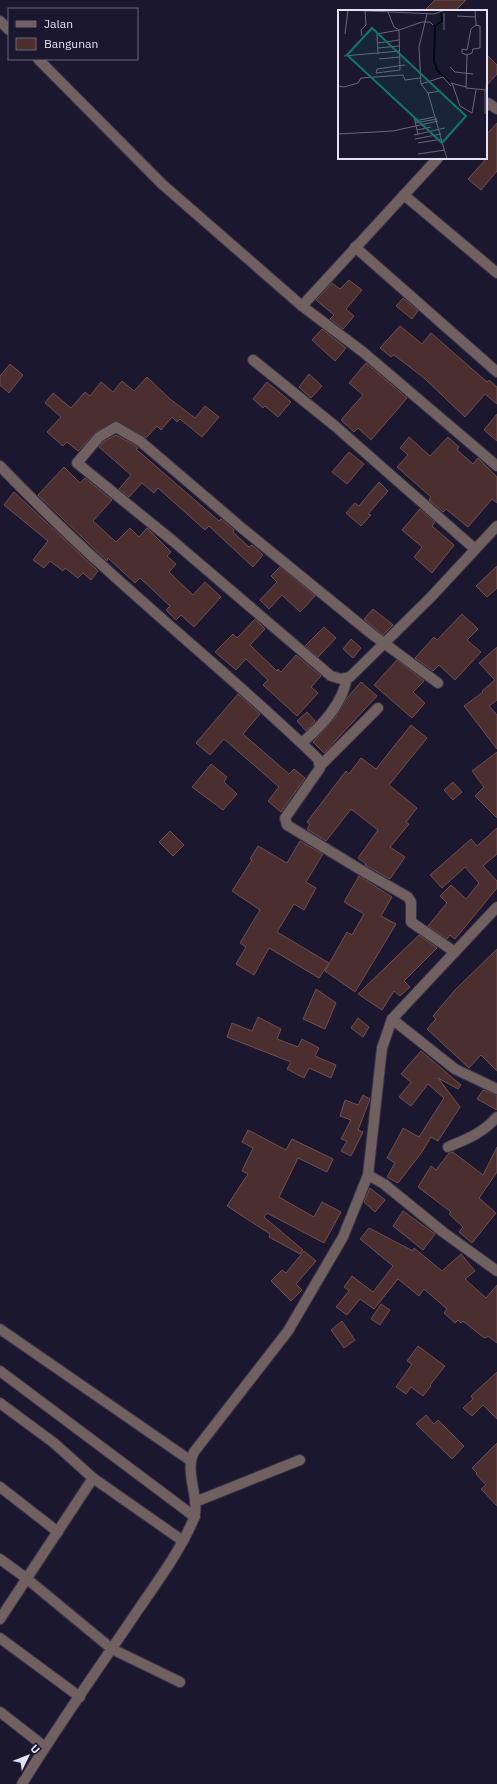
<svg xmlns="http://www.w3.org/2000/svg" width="497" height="1784" font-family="'IBM Plex Sans',sans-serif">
	<rect width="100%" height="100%" fill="#1b172f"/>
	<!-- building -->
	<g fill="#4b2e2e" stroke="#714e4e">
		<path d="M435,0H466L455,11H424Z"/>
		<path d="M486,54L497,65V74L486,86Z"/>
		<path d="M497,123V171L481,190L468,179L486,159V135Z"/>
		<path d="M349,280L362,290L346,309L354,316L343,329L330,319L334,315L316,300L332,283L340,289Z"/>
		<path d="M403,298L418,311L412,319L396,306Z"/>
		<path d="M400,326L422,344L431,333L487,382L489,380L497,387V404L485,394L465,417L424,378L394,355L391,357L380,348Z"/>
		<path d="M322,329L346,348L335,361L312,340Z"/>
		<path d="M366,363L407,398L371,440L358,428L354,432L341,420L363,395L349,383Z"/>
		<path d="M10,364L23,375L9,393L0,385V376Z"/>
		<path d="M309,374L322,386L311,398L299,387Z"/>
		<path d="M147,377L170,399L195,418L205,406L219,417L202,437L180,419L177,422L172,417L161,430L157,426L146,438L116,421L96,432L78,451L67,442L63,446L47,432L61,417L45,403L53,393L71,408L85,392L90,396L101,382L113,392L122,381L134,391Z"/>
		<path d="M267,382L291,402L278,417L265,406L263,408L253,399Z"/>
		<path d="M497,414V441L484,430Z"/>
		<path d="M116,435L136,446L138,448L136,449L219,521L221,519L234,530L233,532L249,547L252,545L263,555L253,567L209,526L205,530L158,488L154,493L142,483L129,497L119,489L131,475L99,447L103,442Z"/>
		<path d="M409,437L430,456L448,437L459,447L457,450L473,464L478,458L497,477V503L492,499L468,527L446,509L443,512L429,500L431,497L397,467L408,455L400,448Z"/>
		<path d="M349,452L364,464L347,484L332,472Z"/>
		<path d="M64,467L80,483L85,478L112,500L93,521L116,542L130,528L139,537L147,528L171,552L167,556L176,564L169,572L193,595L205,582L221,597L194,627L181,615L176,620L166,610L170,606L140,578L135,583L108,558L107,561L38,495Z"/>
		<path d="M379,482L388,491L368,514L371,515L361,526L346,513L355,503L359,506Z"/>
		<path d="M14,492L98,571L91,580L83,573L78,578L65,568L63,571L50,561L44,568L33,560L48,541L4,505Z"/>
		<path d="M420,509L435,522L432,526L454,545L432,573L414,557L422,547L402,530Z"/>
		<path d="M497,566V588L487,597L476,586Z"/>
		<path d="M280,567L315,596L300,612L282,595L269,609L260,600L277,582L271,576Z"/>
		<path d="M373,609L393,625L383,635L364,619Z"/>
		<path d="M462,614L478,629L467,640L481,652L455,680L439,665L433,671L415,658L434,637L437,640Z"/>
		<path d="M255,619L265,629L250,645L277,671L278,669L281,672L296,655L321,676L311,687L318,693L297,716L263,685L268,680L246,659L236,670L215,652L233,634L237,638Z"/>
		<path d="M324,627L336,638L318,657L305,646Z"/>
		<path d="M351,639L361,648L353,658L343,649Z"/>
		<path d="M497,647V700L489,706L497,715V749L464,706L483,692L482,691L495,680L479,663Z"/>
		<path d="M397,660L424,681L413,692L425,703L412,718L374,685Z"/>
		<path d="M361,682L377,696L324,753L313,742L335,718L347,698Z"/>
		<path d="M238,694L260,714L243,734L289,774L294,769L305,778L281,812L268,801L279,787L224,739L210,755L196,743Z"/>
		<path d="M307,712L315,721L306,731L297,721Z"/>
		<path d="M411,725L427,738L389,785L417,808L406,822L409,824L390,847L405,857L390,879L365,865L366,864L358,858L378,830L351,809L326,841L307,829L310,824L307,822L346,771L349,774L361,758L376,769Z"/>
		<path d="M497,752V818L475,796L484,787L472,771Z"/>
		<path d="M211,764L227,777L224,782L237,794L223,810L192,787Z"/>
		<path d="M453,782L462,792L453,800L444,790Z"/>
		<path d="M497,828V854L483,866L497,881V888L455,939L450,935L447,939L428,926L447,903L440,896L451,885L466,899L479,883L465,867L442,888L430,875L471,839L477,846Z"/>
		<path d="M170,831L184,845L173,856L159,842Z"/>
		<path d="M300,841L323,854L306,882L316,888L304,910L294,904L277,932L329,963L319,978L269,948L254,975L236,964L246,947L240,943L260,910L232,891L252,860L250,859L258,846L287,863Z"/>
		<path d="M359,876L392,897L381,916L396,924L355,992L325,971L347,932L352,935L364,914L344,902Z"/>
		<path d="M419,935L437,948L404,981L410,987L400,996L394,991L382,1010L358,994Z"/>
		<path d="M497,949V1071L481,1055L469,1068L427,1029L436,1019L433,1016L455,990Z"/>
		<path d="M316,989L336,1003L325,1029L303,1019Z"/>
		<path d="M258,1017L281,1029L277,1039L298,1047L302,1039L319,1048L315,1056L336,1065L331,1078L309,1068L304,1078L287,1069L291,1062L227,1037L232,1023L252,1031Z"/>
		<path d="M358,1018L369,1027L363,1037L351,1028Z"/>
		<path d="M421,1051L461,1085L458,1089L438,1078L460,1107L438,1141L431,1137L422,1152L398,1183L387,1177L395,1163L387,1158L397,1140L403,1128L419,1137L444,1098L428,1084L411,1106L399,1097L411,1082L401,1074Z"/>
		<path d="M483,1090L497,1095V1110L477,1099Z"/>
		<path d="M363,1095L370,1099L358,1130L363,1132L351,1156L341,1151L347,1141L341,1139L351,1120L340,1116L345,1100L358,1105Z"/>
		<path d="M248,1130L286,1150L292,1139L333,1159L327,1172L298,1158L279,1197L314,1217L322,1202L341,1212L324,1243L267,1213L264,1217L303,1250L300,1254L269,1237L270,1234L227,1206L248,1174L242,1171L253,1148L242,1142Z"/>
		<path d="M497,1147V1172L479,1198L496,1213L472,1243L459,1232L463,1227L449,1214L451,1212L418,1187L431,1166L436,1170L449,1153L453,1152L483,1175Z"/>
		<path d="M370,1188L385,1200L375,1212L364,1202Z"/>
		<path d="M403,1211L435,1234L423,1250L393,1226Z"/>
		<path d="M369,1228L413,1251L414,1248L442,1271L461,1254L475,1271L465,1279L486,1298L497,1285V1343L488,1336L486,1338L483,1337L463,1321L461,1323L458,1320L455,1323L444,1313L447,1309L424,1289L419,1296L398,1279L374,1309L360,1299L347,1315L336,1307L349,1291L344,1287L352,1276L373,1292L393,1266L360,1239Z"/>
		<path d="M304,1251L316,1261L296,1284L302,1290L291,1301L271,1281L282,1270L286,1273Z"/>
		<path d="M381,1304L390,1310L380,1325L371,1319Z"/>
		<path d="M342,1321L355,1340L344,1348L331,1330Z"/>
		<path d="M418,1346L445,1366L430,1385L431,1386L423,1396L411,1387L406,1394L396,1387L412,1364L407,1361Z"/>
		<path d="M497,1372V1419L483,1405L472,1416L463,1408L473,1399L471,1396Z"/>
		<path d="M426,1415L434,1424L438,1420L464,1446L452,1459L416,1424Z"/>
		<path d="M497,1443V1506L481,1489L486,1485L476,1474L477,1473L472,1468Z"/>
	</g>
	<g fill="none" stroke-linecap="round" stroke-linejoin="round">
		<defs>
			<g id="minor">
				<path d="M0,21L9,30"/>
				<path d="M38,59L162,184L302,306L363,352L497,466"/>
				<path d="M486,106L488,103L497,109"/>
				<path d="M404,195L497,273"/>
				<path d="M355,247L497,372"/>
				<path d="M302,306L438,158"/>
				<path d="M253,360L335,426L475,549"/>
				<path d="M0,466C34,501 68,535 104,567C175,632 249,692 318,759L320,768L285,818L287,825L366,873L408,897L411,902V922L455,952"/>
				<path d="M438,683L373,635L243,529L140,441L116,427L99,437L77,463L173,541L331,676L341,679L350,677L431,597L497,526"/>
				<path d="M302,743C322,725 342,705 347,678"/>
				<path d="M321,765L378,708"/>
				<path d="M497,907L392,1019L382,1048L368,1175L384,1184L443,1232L497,1271"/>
				<path d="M392,1019L455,1069L497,1089"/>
				<path d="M448,1147C467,1139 483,1133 497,1117"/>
				<path d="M0,1329L191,1461"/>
				<path d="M0,1371L195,1517"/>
				<path d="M0,1403L54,1443L93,1478L183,1541"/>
				<path d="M0,1487L58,1532"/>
				<path d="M195,1502L300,1460"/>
				<path d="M0,1559L26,1578L112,1649L180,1682"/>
				<path d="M0,1619L93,1478"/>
				<path d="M0,1638L80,1697"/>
				<path d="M0,1712L45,1747"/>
				<path d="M22,1784C58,1725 99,1668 138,1610C157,1582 178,1554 192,1523C203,1501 183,1474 194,1452L288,1331L343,1237L368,1175"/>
			</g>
		</defs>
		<!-- minor casing -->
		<use href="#minor" stroke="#37334a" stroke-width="12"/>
		<!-- minor -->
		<use href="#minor" stroke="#70605f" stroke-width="10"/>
	</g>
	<!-- overview -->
	<g transform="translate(338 10)">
		<rect width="149" height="149" fill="#1b172f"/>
		<path fill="none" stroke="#000a11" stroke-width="2" d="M103,2L104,11L97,16L96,51L99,60L112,72"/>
		<path fill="none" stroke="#6b687d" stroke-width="1" d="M10,0L96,4L107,0M137,0L138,15L142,16V38L135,39L134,43L129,45L128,78L149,80M50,2L56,17L61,20L84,12H92L95,15M89,4L81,37L83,74L90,83L103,81M119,6L137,7M106,20V3M7,24L10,0M24,26L23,20L28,15L27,1M40,33L61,30M40,38L61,36M129,45L124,43V39L129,40L133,19L138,15M6,46L62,41M41,49L62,47M112,57L117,62L135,64M38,63L62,60L61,20L39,24L40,44M38,63L39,59L67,55M113,73L128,77M114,73L122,96L134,103L138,80M83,74L105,67L113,76M0,76L6,77L20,73L23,68L65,65L67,70L82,68M147,80V104M148,80L149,60M90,83L109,149M76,107L80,124M77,111L96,107M77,113L99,109M79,120L93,117M0,124L55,121L100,111M76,125L107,118M77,129L103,124M80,133L104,129M80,144L107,140"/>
		<path fill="#0f766e" fill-opacity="0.15" stroke="#0f766e" stroke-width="2" d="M34,18L128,106L104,133L9,45Z"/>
		<rect width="149" height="149" fill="none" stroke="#e3e1f3" stroke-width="2"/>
	</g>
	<!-- legend -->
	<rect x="8" y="8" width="130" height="52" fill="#1b172f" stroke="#6b687d"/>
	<rect x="16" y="21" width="20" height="6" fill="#70605f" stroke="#6b687d"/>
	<text x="44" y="28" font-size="12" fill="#e3e1f3">Jalan</text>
	<rect x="16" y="38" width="20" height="12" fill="#4b2e2e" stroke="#6b687d"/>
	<text x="44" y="48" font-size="12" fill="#e3e1f3">Bangunan</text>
	<!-- north arrow -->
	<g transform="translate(28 1756) rotate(47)" stroke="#1b172f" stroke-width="3" paint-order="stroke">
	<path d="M0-3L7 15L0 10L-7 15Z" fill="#e3e1f3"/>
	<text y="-6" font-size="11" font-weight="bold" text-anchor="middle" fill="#e3e1f3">U</text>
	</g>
</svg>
